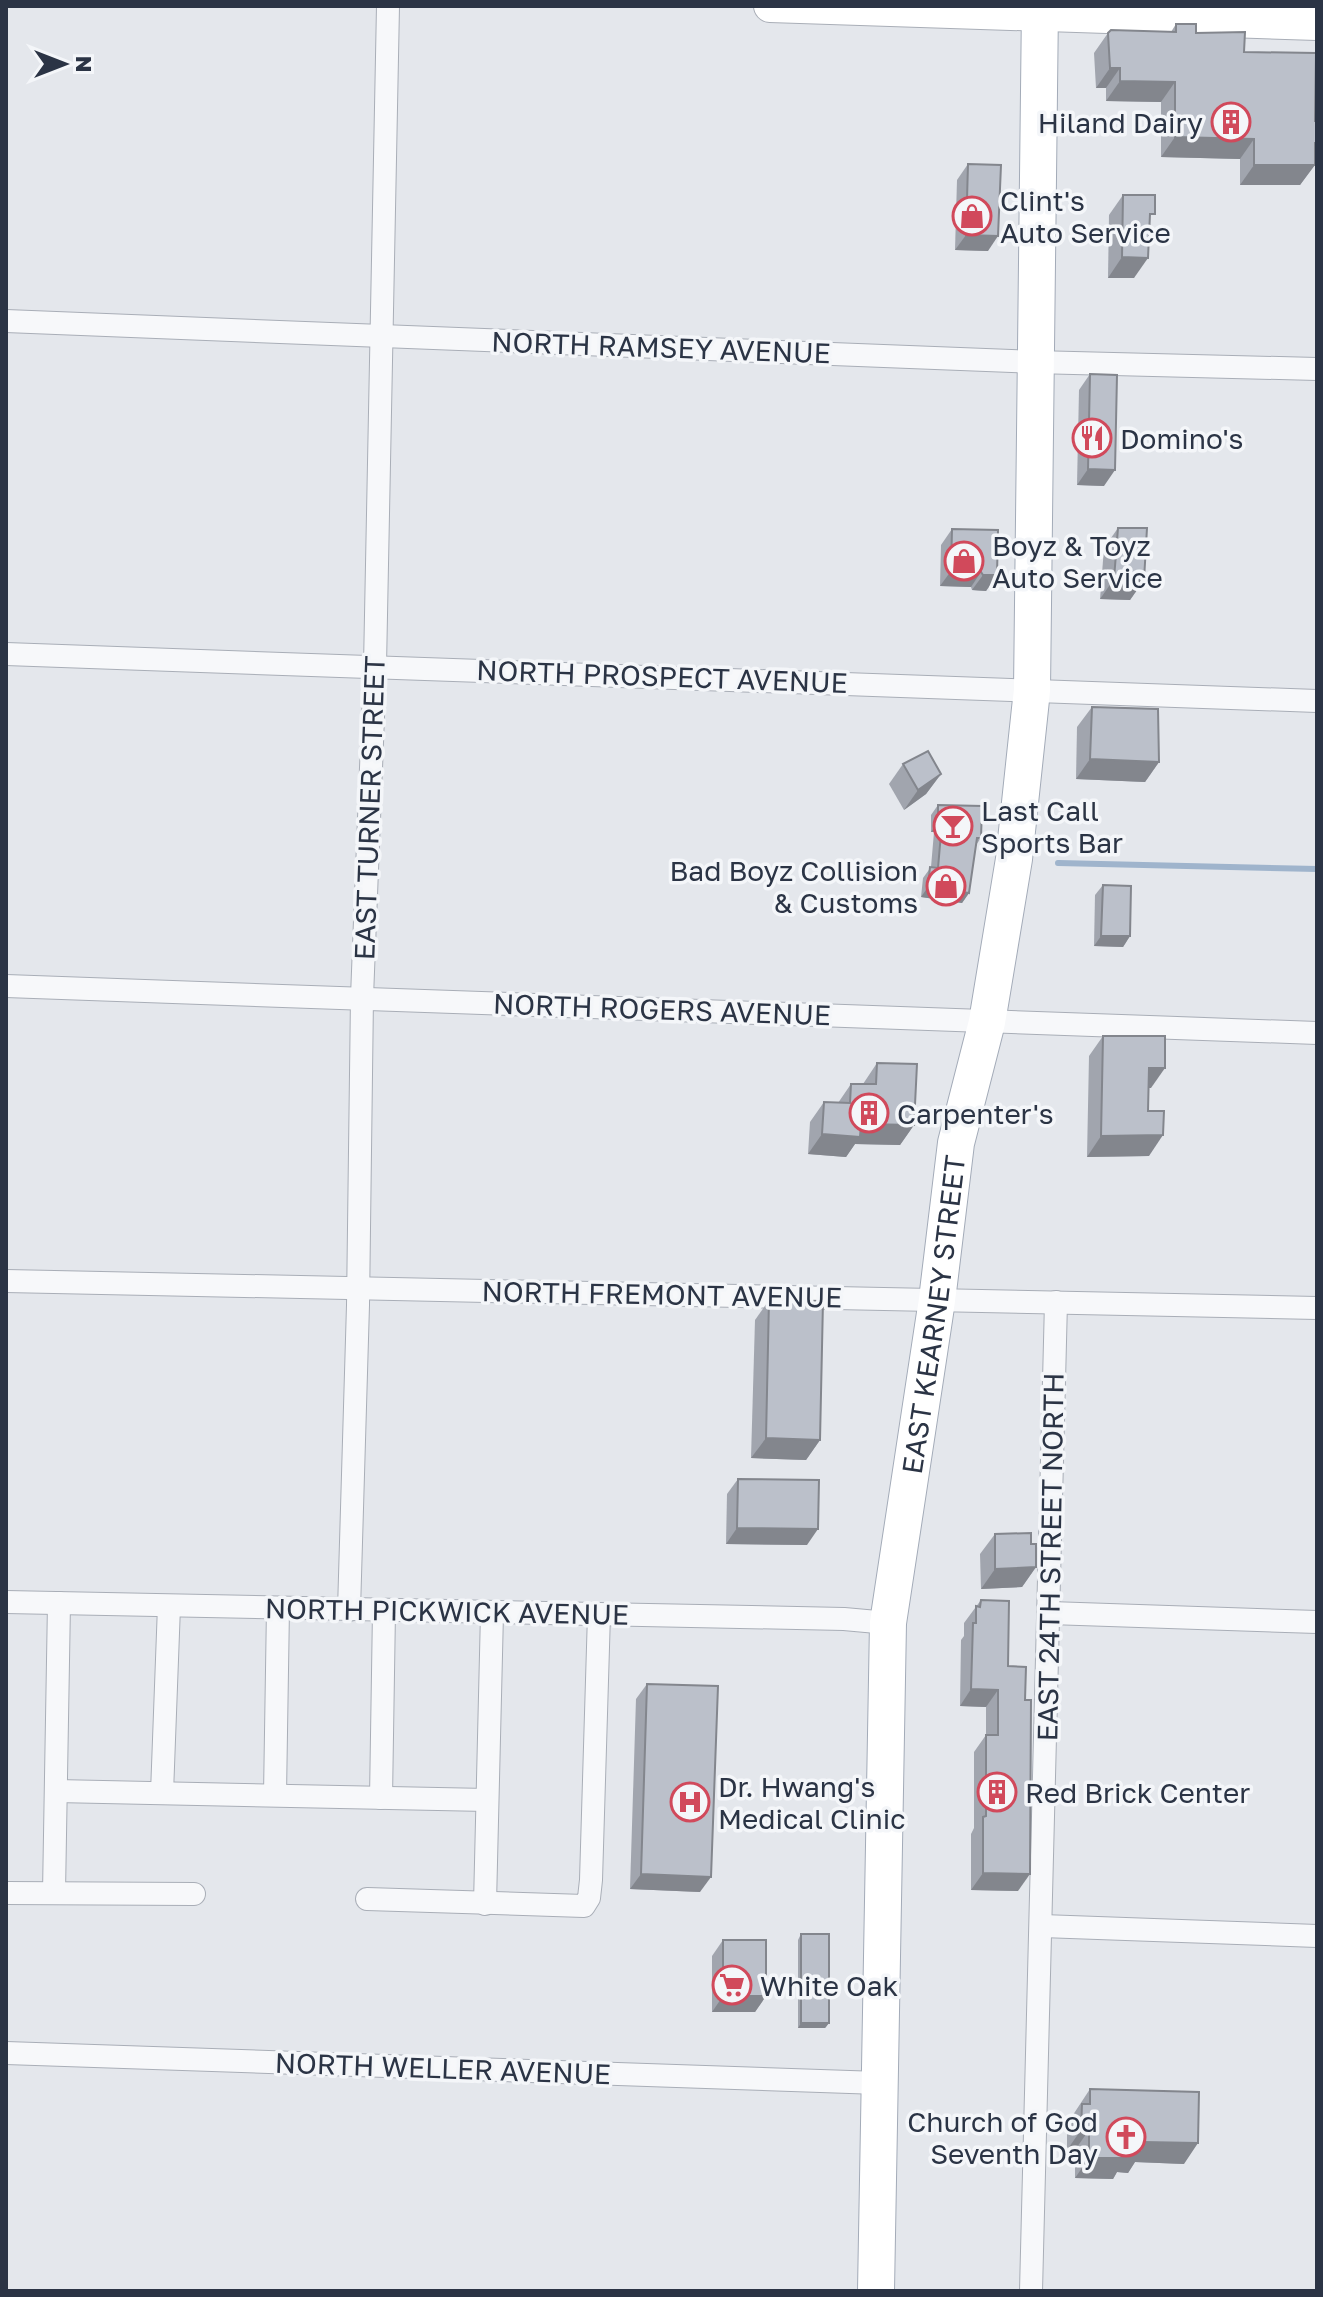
<svg xmlns="http://www.w3.org/2000/svg" width="1323" height="2297" font-family="'Golos Text',sans-serif">
	<rect width="100%" height="100%" fill="#e4e7ec"/>
	<g fill="none" stroke-linecap="round" stroke-linejoin="round">
		<!-- stream -->
		<path stroke="#9fb4cc" stroke-width="6" d="M1058,863L1317,869"/>
		<defs>
			<g id="street">
				<path d="M6,321L1034,362L1317,369"/>
				<path d="M6,654L1317,701"/>
				<path d="M6,986L1317,1033"/>
				<path d="M6,1281L1317,1308"/>
				<path d="M6,1602L844,1619L888,1623"/>
				<path d="M349,1610L358,1305L362,997L375,666L388,6"/>
				<path d="M1050,1613L1317,1622"/>
				<path d="M56,1791L487,1800"/>
				<path d="M162,1793L169,1606"/>
				<path d="M275,1795L278,1608"/>
				<path d="M381,1798L384,1611"/>
				<path d="M6,1893L194,1894"/>
				<path d="M54,1893L59,1603"/>
				<path d="M367,1899L584,1906L589,1898L591,1880L599,1614"/>
				<path d="M485,1904L492,1613"/>
				<path d="M1042,1926L1317,1936"/>
				<path d="M6,2053L879,2083"/>
				<path d="M1031,2291L1056,1302"/>
			</g>
			<path id="secondary" d="M770,6L1317,24"/>
			<g id="primary">
				<path id="s1" d="M876,2291L888,1623L937,1300L956,1143L987,1022L1014,859L1032,690L1040,6"/>
			</g>
		</defs>
		<!-- street casing -->
		<use href="#street" stroke="#a9aeb7" stroke-width="24"/>
		<!-- secondary casing -->
		<use href="#secondary" stroke="#a9aeb7" stroke-width="34"/>
		<!-- primary casing -->
		<use href="#primary" stroke="#a3abb8" stroke-width="38"/>
		<!-- street -->
		<use href="#street" stroke="#f7f8fa" stroke-width="22"/>
		<!-- secondary -->
		<use href="#secondary" stroke="#fff" stroke-width="32"/>
		<!-- primary -->
		<use href="#primary" stroke="#fff" stroke-width="36"/>
	</g>
	<!-- wall -->
	<g fill="#a1a5ae">
		<path d="M1176,24L1244,52L1315,121L1317,164H1315L1300,185H1240V159L1161,157V102L1106,101V88H1096L1094,53L1108,33L1171,32Z"/>
		<path d="M968,164L988,251L955,250L957,180Z"/>
		<path d="M1123,195L1150,221L1134,278H1108L1109,215Z"/>
		<path d="M1090,374L1104,486L1077,485L1079,390Z"/>
		<path d="M1118,528L1144,580L1130,600L1100,599L1104,548Z"/>
		<path d="M952,529L997,575L986,591L972,590L971,587L940,586L941,545Z"/>
		<path d="M1092,707L1159,762L1145,782L1076,779L1077,727Z"/>
		<path d="M903,764L941,774L926,794L904,810L889,784Z"/>
		<path d="M938,805L981,838L976,845L969,893L962,903L921,897L923,878L931,867L934,832H931V815Z"/>
		<path d="M1103,885L1130,936L1123,947L1094,946L1095,895Z"/>
		<path d="M1103,1036L1151,1088H1149V1156L1087,1157L1089,1056Z"/>
		<path d="M877,1063L914,1125L900,1145L855,1144L846,1157L808,1154L810,1122L824,1102L838,1103L851,1084H863Z"/>
		<path d="M769,1300L820,1440L806,1460L751,1458L755,1320Z"/>
		<path d="M738,1479L807,1545L726,1544L727,1494Z"/>
		<path d="M995,1534L1031,1544L1036,1567L1022,1587L981,1589L980,1554Z"/>
		<path d="M981,1600L1008,1666L1018,1891L971,1890V1834L974,1828V1752L986,1735V1707L960,1706L961,1640L964,1636V1623Z"/>
		<path d="M647,1684L700,1892L630,1889L636,1699Z"/>
		<path d="M801,1934L829,2023L825,2028H798V1940Z"/>
		<path d="M723,1940L766,1996L755,2012H712V1956Z"/>
		<path d="M1090,2089L1184,2164L1135,2162L1128,2173L1117,2172L1113,2179L1075,2178V2150H1067V2124Z"/>
	</g>
	<!-- shaded-wall -->
	<g fill="#83868d">
		<path d="M1110,68H1120L1106,88H1096Z"/>
		<path d="M1120,81L1175,82L1161,102L1106,101Z"/>
		<path d="M1175,137L1254,139L1240,159L1161,157Z"/>
		<path d="M1315,143H1317V164H1300Z"/>
		<path d="M1254,165H1315L1300,185H1240Z"/>
		<path d="M966,235L998,236L988,251L955,250Z"/>
		<path d="M1122,257L1148,258L1134,278H1108Z"/>
		<path d="M1088,469L1115,470L1104,486L1077,485Z"/>
		<path d="M951,571L981,572L971,587L940,586Z"/>
		<path d="M983,575H997L986,591L972,590Z"/>
		<path d="M1114,579L1144,580L1130,600L1100,599Z"/>
		<path d="M1090,759L1159,762L1145,782L1076,779Z"/>
		<path d="M941,774L926,794L904,810L918,790Z"/>
		<path d="M938,822H942L934,832H931Z"/>
		<path d="M928,887L969,893L962,903L921,897Z"/>
		<path d="M1101,936H1130L1123,947L1094,946Z"/>
		<path d="M1149,1068H1165L1151,1088H1135Z"/>
		<path d="M861,1124L914,1125L900,1145L855,1144L846,1157L808,1154L822,1134Z"/>
		<path d="M1163,1135L1149,1156L1087,1157L1101,1136Z"/>
		<path d="M766,1438L820,1440L806,1460L751,1458Z"/>
		<path d="M737,1528L818,1529L807,1545L726,1544Z"/>
		<path d="M1036,1567L1022,1587L981,1589L995,1569Z"/>
		<path d="M971,1689L998,1690L986,1707L960,1706Z"/>
		<path d="M983,1873L1030,1874L1018,1891L971,1890Z"/>
		<path d="M641,1874L711,1877L700,1892L630,1889Z"/>
		<path d="M723,1996H766L755,2012H712Z"/>
		<path d="M801,2023H829L825,2028H798Z"/>
		<path d="M1081,2130H1089L1075,2150H1067Z"/>
		<path d="M1143,2142L1198,2143L1184,2164L1135,2162L1128,2173L1117,2172L1113,2179L1075,2178L1089,2158L1127,2152Z"/>
	</g>
	<!-- building -->
	<g fill="#bbc0ca" stroke="#83868d" stroke-width="2">
		<path d="M1176,24H1196V33L1245,32L1244,52L1316,53L1315,121H1317V143H1315V165H1254V139L1175,137V82L1120,81V68H1110L1108,33L1111,30L1176,32Z"/>
		<path d="M968,164L1001,165L998,236L966,235Z"/>
		<path d="M1123,195H1155V214H1150L1148,258L1122,257Z"/>
		<path d="M1090,374L1117,375L1115,470L1088,469Z"/>
		<path d="M1118,528H1147L1144,580L1114,579Z"/>
		<path d="M952,529L998,530L997,575H983L981,572L951,571Z"/>
		<path d="M1092,707L1158,709L1159,762L1090,759Z"/>
		<path d="M928,751L941,774L918,790L903,764Z"/>
		<path d="M938,805L982,806L981,838H977L969,893L928,887L930,867L938,868L942,822H938Z"/>
		<path d="M1103,885L1131,886L1130,936H1101Z"/>
		<path d="M1103,1036H1165V1068H1149L1148,1111H1164L1163,1135L1101,1136Z"/>
		<path d="M877,1063L917,1064L914,1125L861,1124L860,1137L822,1134L824,1102L850,1103L851,1084H876Z"/>
		<path d="M769,1300L823,1301L820,1440L766,1438Z"/>
		<path d="M738,1479L819,1480L818,1529L737,1528Z"/>
		<path d="M1031,1533V1544H1036V1567L995,1569V1534Z"/>
		<path d="M981,1600L1009,1601L1008,1666L1026,1667L1025,1700H1031L1030,1874L983,1873V1817L986,1816V1735H998V1690L971,1689L973,1623H976V1606L980,1607Z"/>
		<path d="M647,1684L718,1686L711,1877L641,1874Z"/>
		<rect x="801" y="1934" width="28" height="89"/>
		<rect x="723" y="1940" width="43" height="56"/>
		<path d="M1090,2089L1199,2092L1198,2143L1143,2142L1142,2152H1127V2158H1089V2130H1081L1082,2104H1090Z"/>
	</g>
	<!-- icons -->
	<defs>
		<symbol id="building-ring" viewBox="-11 -11 22 22"><circle r="9.5" fill="#f4f6f9" stroke="#d1495b" stroke-width="1.5"/><path d="M-4-6H4V6H1V3H-1V6H-4ZM-2.5-4.3h1.7v1.8h-1.7ZM.8-4.3h1.7v1.8H.8ZM-2.5-1h1.7V.8h-1.7ZM.8-1h1.7V.8H.8Z" fill="#d1495b"/></symbol>
		<symbol id="shop-ring" viewBox="-11 -11 22 22"><circle r="9.5" fill="#f4f6f9" stroke="#d1495b" stroke-width="1.5"/><path d="M-5-2.5h2.3a2.7 3.5 0 0 1 5.4 0H5L5.5 6h-11ZM-1.5-2.5h3a1.5 2.3 0 0 0-3 0Z" fill="#d1495b"/></symbol>
		<symbol id="restaurant-ring" viewBox="-11 -11 22 22"><circle r="9.5" fill="#f4f6f9" stroke="#d1495b" stroke-width="1.5"/><path d="M-5-6h1v4h1v-4h1v4h1v-4h1v5L-1.5 .5V6h-2V.5L-5-1ZM5-6V6H3V1.5H1.5Q1.5-4 5-6Z" fill="#d1495b"/></symbol>
		<symbol id="bar-ring" viewBox="-11 -11 22 22"><circle r="9.5" fill="#f4f6f9" stroke="#d1495b" stroke-width="1.5"/><path d="M-6-5H6L.8 .8V4.5H3.5V6h-7V4.5H-.8V.8Z" fill="#d1495b"/></symbol>
		<symbol id="hospital-ring" viewBox="-11 -11 22 22"><circle r="9.5" fill="#f4f6f9" stroke="#d1495b" stroke-width="1.5"/><path d="M-5-5h3v3.5h4V-5h3V5h-3V1.5h-4V5h-3Z" fill="#d1495b"/></symbol>
		<symbol id="supermarket-ring" viewBox="-11 -11 22 22"><circle r="9.5" fill="#f4f6f9" stroke="#d1495b" stroke-width="1.5"/><path d="M-6-5.5h2.5l.6 2H6L4.5 2H-2.5L-4.4-4H-6ZM-1.5 3.2a1.3 1.3 0 1 0 .1 0ZM3 3.2a1.3 1.3 0 1 0 .1 0Z" fill="#d1495b"/></symbol>
		<symbol id="church-ring" viewBox="-11 -11 22 22"><circle r="9.5" fill="#f4f6f9" stroke="#d1495b" stroke-width="1.5"/><path d="M-1.2-6h2.4v3.5h3.3v2.4h-3.3V6h-2.4V-.1h-3.3v-2.4h3.3Z" fill="#d1495b"/></symbol>
	</defs>
	<g fill-rule="evenodd">
		<use href="#building-ring" x="1209" y="100" width="44" height="44"/>
		<use href="#shop-ring" x="950" y="194" width="44" height="44"/>
		<use href="#restaurant-ring" x="1070" y="416" width="44" height="44"/>
		<use href="#shop-ring" x="942" y="539" width="44" height="44"/>
		<use href="#bar-ring" x="931" y="804" width="44" height="44"/>
		<use href="#shop-ring" x="924" y="864" width="44" height="44"/>
		<use href="#building-ring" x="847" y="1091" width="44" height="44"/>
		<use href="#building-ring" x="975" y="1770" width="44" height="44"/>
		<use href="#hospital-ring" x="668" y="1780" width="44" height="44"/>
		<use href="#supermarket-ring" x="710" y="1963" width="44" height="44"/>
		<use href="#church-ring" x="1104" y="2115" width="44" height="44"/>
	</g>
	<g text-anchor="middle" dominant-baseline="central" stroke-width="7" stroke-linejoin="round" paint-order="stroke">
		<!-- poi labels -->
		<g font-size="28" fill="#2b3445" stroke="#f4f6f9" text-anchor="start">
			<text x="1203" y="122" text-anchor="end">Hiland Dairy</text>
			<text x="1000" y="200">Clint's<tspan x="1000" dy="32">Auto Service</tspan></text>
			<text x="1120" y="438">Domino's</text>
			<text x="992" y="545">Boyz &amp; Toyz<tspan x="992" dy="32">Auto Service</tspan></text>
			<text x="981" y="810">Last Call<tspan x="981" dy="32">Sports Bar</tspan></text>
			<text x="918" y="870" text-anchor="end">Bad Boyz Collision<tspan x="918" dy="32">&amp; Customs</tspan></text>
			<text x="897" y="1113">Carpenter's</text>
			<text x="718" y="1786">Dr. Hwang's<tspan x="718" dy="32">Medical Clinic</tspan></text>
			<text x="1025" y="1792">Red Brick Center</text>
			<text x="760" y="1985">White Oak</text>
			<text x="1098" y="2121" text-anchor="end">Church of God<tspan x="1098" dy="32">Seventh Day</tspan></text>
		</g>
		<!-- street labels -->
		<g font-size="28" fill="#2b3445" stroke="#f4f6f9">
			<text transform="translate(661 347) rotate(2)">NORTH RAMSEY AVENUE</text>
			<text transform="translate(662 676) rotate(2)">NORTH PROSPECT AVENUE</text>
			<text transform="translate(369 808) rotate(-88)">EAST TURNER STREET</text>
			<text transform="translate(662 1009) rotate(2)">NORTH ROGERS AVENUE</text>
			<text transform="translate(662 1294) rotate(1)">NORTH FREMONT AVENUE</text>
			<text stroke="none"><textPath href="#s1" startOffset="980">EAST KEARNEY STREET</textPath></text>
			<text transform="translate(1050 1557) rotate(-89)">EAST 24TH STREET NORTH</text>
			<text transform="translate(447 1611) rotate(1)">NORTH PICKWICK AVENUE</text>
			<text transform="translate(443 2068) rotate(2)">NORTH WELLER AVENUE</text>
		</g>
	</g>
	<!-- border -->
	<rect width="1323" height="2297" fill="none" stroke="#2b3445" stroke-width="16"/>
	<!-- north arrow -->
	<g transform="translate(64 64) rotate(90)" stroke="#f4f6f9" stroke-width="6" paint-order="stroke">
	<path d="M0-6L14 30L0 20L-14 30Z" fill="#2b3445"/>
	<text y="-12" font-size="22" font-weight="bold" text-anchor="middle" fill="#2b3445">N</text>
	</g>
</svg>
